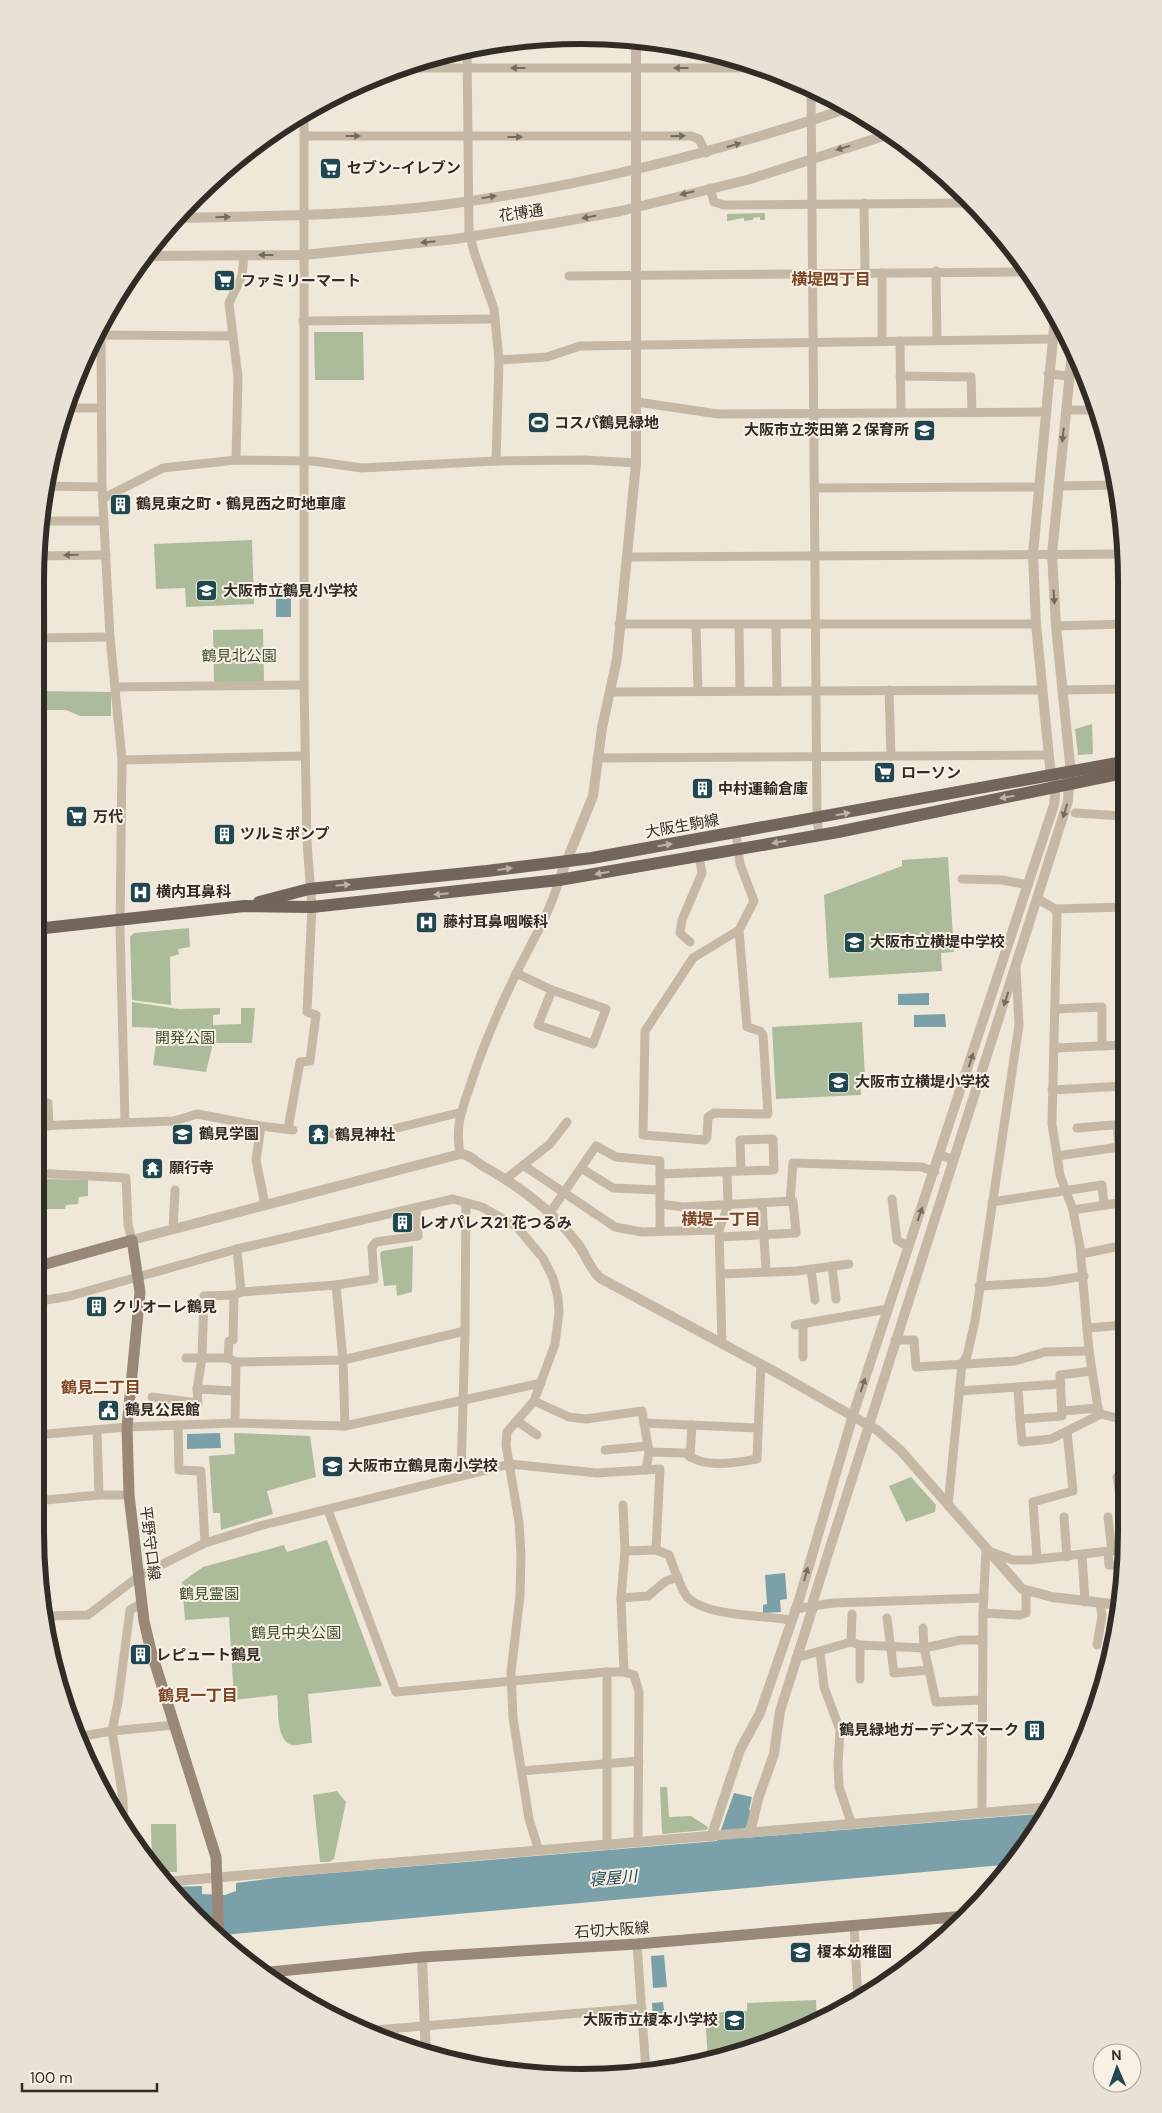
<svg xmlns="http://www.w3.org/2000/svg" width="1162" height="2113" font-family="'DM Sans','Noto Sans JP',sans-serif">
	<rect width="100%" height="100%" fill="#efe8d9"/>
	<!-- green -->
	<g fill="#acbc9b">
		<path d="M765,213V220H760V217L753,218V220L744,221V218L727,221V214Z"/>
		<path d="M314,332H363L364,380H315Z"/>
		<path d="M252,540L254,604L186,607L185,588L156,589L154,544Z"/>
		<path d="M263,629L264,682L214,683L213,630Z"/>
		<path d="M36,691L111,692V716H80L66,710H38Z"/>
		<path d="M1092,724L1093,754L1078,755L1075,729Z"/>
		<path d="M948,857L954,952L941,953L942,971L829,978L824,895L902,866V860Z"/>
		<path d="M189,928L190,947L178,949L179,954L170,957L171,1005L132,1000L130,937L134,933Z"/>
		<path d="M132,1002L179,1009L220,1008V1014L213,1015V1025L241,1024V1008H255L252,1043H213L206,1072L153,1065L158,1028L132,1027Z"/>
		<path d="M862,1022L865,1078L860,1079L861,1095L776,1099L772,1027Z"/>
		<path d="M46,1179L88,1180V1196L79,1197L78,1204L66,1205L65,1209H46Z"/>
		<path d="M413,1246L412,1292L397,1296L396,1285L384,1286L380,1254L382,1251Z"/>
		<path d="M234,1433L310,1436L316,1477L267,1491L273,1514L221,1530L220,1513H213L209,1456L235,1454Z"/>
		<path d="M911,1477L936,1505L935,1512L906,1522L889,1486Z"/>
		<path d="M327,1540L382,1686L308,1694L312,1743C306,1743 297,1746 292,1745C275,1740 279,1708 277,1695L234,1700L229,1617L185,1620L182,1582L203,1567L284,1545L287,1552Z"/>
		<path d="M660,1787H667L669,1817L691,1816L708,1827L707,1830L662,1834Z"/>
		<path d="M337,1791L346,1802L334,1859L329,1862H320L313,1795Z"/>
		<path d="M151,1824H176L177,1872H155L152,1869Z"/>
		<path d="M816,2000L817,2022C784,2040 746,2056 708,2062L705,2013L747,2011V2003Z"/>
	</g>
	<!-- water -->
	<g fill="#7aa1a9">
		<rect x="276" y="583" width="15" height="34"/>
		<path d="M929,993V1005H898V994Z"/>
		<path d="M945,1014L946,1027H914V1015Z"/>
		<path d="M220,1433L221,1448L187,1449V1434Z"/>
		<path d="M785,1573L787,1599L780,1600L781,1612L763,1613V1605L767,1604L765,1575Z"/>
		<path d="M734,1793L752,1797L749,1810L751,1811L743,1838L1049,1813L1014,1864L234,1934L228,1935L219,1941L169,1887L202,1886V1894L225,1895L236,1891V1883L282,1877L717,1841Z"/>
		<path d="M664,1955L667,1987L653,1988L651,1956Z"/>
		<path d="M663,2002L665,2018L653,2019L652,2003Z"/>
	</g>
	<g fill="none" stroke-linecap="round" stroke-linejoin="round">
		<!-- minor -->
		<g stroke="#c5b9a6" stroke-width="9">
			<path d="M467,49L469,232L474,252L494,309L499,360L496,461"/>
			<path d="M402,68H765"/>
			<path d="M811,89C815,332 813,575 817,818L819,835"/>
			<path d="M304,136H691L699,139L706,153"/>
			<path d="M710,188L714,202L724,205L969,203"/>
			<path d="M864,203L865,273"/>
			<path d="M936,271L937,340"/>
			<path d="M569,276L1030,272"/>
			<path d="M303,321L495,319"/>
			<path d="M101,326L102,487L110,637L122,760L120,929L125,1121"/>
			<path d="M97,335L231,336"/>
			<path d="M882,341V273"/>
			<path d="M900,341L901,412"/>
			<path d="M499,360L547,357L580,346L1052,339"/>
			<path d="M1048,374L1069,376"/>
			<path d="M900,376L971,377L972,412"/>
			<path d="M637,402L718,414L1045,412"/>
			<path d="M67,408H100"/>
			<path d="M1066,410H1099"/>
			<path d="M236,460L238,377L229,303L242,276L244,255"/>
			<path d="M46,486L102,487"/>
			<path d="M1058,486L1117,485"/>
			<path d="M815,488L1037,487"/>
			<path d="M104,498L163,468L236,460L313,461L362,468L496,461L585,460L636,463"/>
			<path d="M40,521H104"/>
			<path d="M37,556L106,555"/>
			<path d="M42,556L43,638"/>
			<path d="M627,557L1123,554"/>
			<path d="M619,624H1036"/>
			<path d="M696,625L698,691"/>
			<path d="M739,625L740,691"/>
			<path d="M776,625L777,691"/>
			<path d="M1056,626L1123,624"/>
			<path d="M36,638L110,637"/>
			<path d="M115,687L304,685"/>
			<path d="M889,690L891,756"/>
			<path d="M1063,690L1123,689"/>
			<path d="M610,692L1042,690"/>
			<path d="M597,758L1049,755"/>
			<path d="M122,760L305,756"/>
			<path d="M1075,813L1123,816"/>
			<path d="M736,833L740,864L754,901L739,930L747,1027L760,1031L763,1035L768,1114L714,1113L708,1117L707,1137L705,1140L643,1135L645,1031L693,958L739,930"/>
			<path d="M962,879L1002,880L1028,885"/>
			<path d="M1038,899L1055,909L1057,914L1052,1124L1060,1175L1073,1210L1080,1247L1089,1351L1098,1408L1101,1414L1125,1420"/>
			<path d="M1055,909L1124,907"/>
			<path d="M690,942L680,933L682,920L702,873L699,856"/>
			<path d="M516,973L552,990L606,1009L593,1044L538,1025L552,990"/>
			<path d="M1055,1009L1102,1007V1046"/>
			<path d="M1054,1048L1124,1045"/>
			<path d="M1052,1090L1124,1086"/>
			<path d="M36,1101L48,1103L49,1126"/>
			<path d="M35,1126L174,1121L197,1114L261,1126L293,1130"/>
			<path d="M261,1126L256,1160L265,1205"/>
			<path d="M1077,1128L1124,1124"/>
			<path d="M288,1129L300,1062L310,1061L316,1015L307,1012L312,907L307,842L304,685V114"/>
			<path d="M333,1134L369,1135L462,1112"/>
			<path d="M460,1154C455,1124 462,1110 471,1083C483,1046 499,1009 516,974C531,943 550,913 559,880"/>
			<path d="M941,1155L953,1160"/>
			<path d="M1057,1156L1119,1147L1117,1125"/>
			<path d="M523,1165L615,1227L642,1232L719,1230"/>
			<path d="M581,1168L613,1188L660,1190"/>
			<path d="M35,1173L126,1178L128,1225L132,1240"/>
			<path d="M660,1174L774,1170L773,1139L740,1140L741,1171"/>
			<path d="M507,1178L550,1144L567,1122"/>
			<path d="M892,1199L897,1240L909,1247"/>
			<path d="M790,1202L793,1163L922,1167L935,1172"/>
			<path d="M992,1202L1102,1185L1104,1205"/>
			<path d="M762,1203L766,1271"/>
			<path d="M660,1204L683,1207L793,1201L796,1233L720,1237"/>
			<path d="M1073,1210L1125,1202"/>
			<path d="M549,1214L596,1146L616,1157L660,1161V1231"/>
			<path d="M173,1229L175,1190"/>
			<path d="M237,1249L241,1292"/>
			<path d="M1081,1254L1125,1245"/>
			<path d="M832,1266L836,1299"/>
			<path d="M811,1269L815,1300"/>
			<path d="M721,1274L797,1271L849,1264"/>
			<path d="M336,1285L343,1360L345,1426"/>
			<path d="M979,1286L1047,1282L1084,1276"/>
			<path d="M35,1302L70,1296L237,1249L453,1199L482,1207L517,1227L543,1258L553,1278L558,1297L559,1313L555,1344L534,1401L507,1432L506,1445L519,1522L521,1555L520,1596L511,1672L513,1718L529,1819L539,1851"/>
			<path d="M803,1324V1357"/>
			<path d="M795,1325L888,1309"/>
			<path d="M1087,1328L1125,1325"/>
			<path d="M895,1340H914L916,1367L1015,1361L1045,1352L1089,1351"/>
			<path d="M722,1344L719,1230L728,1206L727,1172"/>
			<path d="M186,1358H228"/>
			<path d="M236,1362L343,1360L465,1331L466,1203"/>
			<path d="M1018,1387L1020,1419L1062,1416L1060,1375L1092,1371"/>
			<path d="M197,1389L235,1391"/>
			<path d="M959,1391L1061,1384"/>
			<path d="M152,1397L198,1403L197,1389L202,1358L204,1296L234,1295"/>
			<path d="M534,1401L569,1417L586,1419L642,1411L649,1452L646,1470"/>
			<path d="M1062,1411L1098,1408"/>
			<path d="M1020,1419L1022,1442L1051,1439L1067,1431"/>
			<path d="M517,1421L537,1435"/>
			<path d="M235,1423L236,1362L228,1358L229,1341L233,1340L234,1295L241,1292L336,1285L374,1279L372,1247L376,1242L418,1236L416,1208"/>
			<path d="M644,1423L758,1428"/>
			<path d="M178,1425L179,1470L201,1471L205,1543"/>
			<path d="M97,1430L99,1495"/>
			<path d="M35,1435L127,1427L235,1423L345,1426L541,1383"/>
			<path d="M605,1450L648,1446"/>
			<path d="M649,1452L685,1453C703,1469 735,1463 757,1459L761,1364"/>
			<path d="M690,1457L692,1425"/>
			<path d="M461,1476L465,1331"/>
			<path d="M1117,1477L1126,1530"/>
			<path d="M35,1501L99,1495H129"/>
			<path d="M623,1505L625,1551L621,1598L624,1672"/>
			<path d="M948,1506L962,1364L967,1356L975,1321L1019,1025L1016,968"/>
			<path d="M328,1510L396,1692L607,1672H624L634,1675L639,1692L638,1843"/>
			<path d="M1064,1517L1067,1557"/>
			<path d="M1108,1517L1112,1551"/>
			<path d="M625,1551L656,1550"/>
			<path d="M1108,1552L1109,1565H1126"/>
			<path d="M1082,1555L1085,1602"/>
			<path d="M1037,1559L1033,1502L1073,1491L1067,1431L1101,1414"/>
			<path d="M621,1598L648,1596L666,1581L678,1577"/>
			<path d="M795,1609L832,1603L984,1598"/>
			<path d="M983,1613L1020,1615L1026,1613V1591"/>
			<path d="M852,1614L851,1642L860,1645V1679"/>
			<path d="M43,1616L88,1615L139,1576L205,1543L263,1525L510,1464L597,1473L660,1469L656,1550L669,1555C673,1565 681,1591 688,1598C709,1617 763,1615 790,1620"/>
			<path d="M887,1618L894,1673L929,1670"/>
			<path d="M923,1628L924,1648L936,1702L982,1700"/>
			<path d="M860,1645L924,1648L961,1640H983"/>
			<path d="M1097,1645L1102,1616L1100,1603"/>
			<path d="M820,1652L824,1687L840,1730L838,1765L839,1787L852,1825"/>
			<path d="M796,1658L851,1642"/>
			<path d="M77,1737L112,1731L175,1725"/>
			<path d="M522,1771L639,1761"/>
			<path d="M982,1813L983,1613L986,1550L1013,1560H1030L1126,1549"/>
			<path d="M124,1829L123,1798L112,1731L118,1702L130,1610L142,1603"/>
			<path d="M607,1846V1672"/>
			<path d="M854,1925L858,2000"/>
			<path d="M637,1944L646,2072"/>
			<path d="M274,1983L275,1971"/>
			<path d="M363,2031L642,2008"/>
		</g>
		<!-- tertiary -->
		<g stroke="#c5b9a6" stroke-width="10">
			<path d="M174,218C263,216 353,216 442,205C582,187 718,152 852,107"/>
			<path d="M145,256L304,255L455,239L555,223L621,211L747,180L890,134"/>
			<path d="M559,880L593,796L602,728L617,659L636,463V39"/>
			<path d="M132,1240L460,1154C470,1154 474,1161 483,1166C517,1185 553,1211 577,1243C586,1254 589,1268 600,1278L779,1374L877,1430L901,1451L1022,1589L1052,1597L1120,1605"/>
			<path d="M750,1833L758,1799L774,1754L780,1711L813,1607V1601L1068,801L1070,764L1056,626L1052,554L1072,352"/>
			<path d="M711,1837L740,1750L760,1713L799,1600L853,1415L1054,805L1055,795L1050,767L1036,624L1033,554L1055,317"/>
			<path d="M164,1882L1052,1807"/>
			<path d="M422,1957L426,2055"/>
		</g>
		<!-- secondary -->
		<g stroke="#998878" stroke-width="11">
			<path d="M35,1267L132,1240L140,1292L127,1427L129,1495L144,1621L151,1651L216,1857L219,1941"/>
			<path d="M260,1973L422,1957L637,1944L966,1916"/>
		</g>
		<!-- primary -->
		<g stroke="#736559" stroke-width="12">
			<path d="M259,902L309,889L487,871L592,858L1123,762"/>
			<path d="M36,929L244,906L312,907L559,880L838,832L1123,773"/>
		</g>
	</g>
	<!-- one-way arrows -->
	<defs><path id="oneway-solid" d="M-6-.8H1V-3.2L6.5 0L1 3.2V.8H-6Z" transform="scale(1.25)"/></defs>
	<g fill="#746b60">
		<use href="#oneway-solid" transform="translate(518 68) rotate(180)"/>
		<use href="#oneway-solid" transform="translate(681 68) rotate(-180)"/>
		<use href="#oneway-solid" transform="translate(353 136)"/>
		<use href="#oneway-solid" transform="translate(678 136) rotate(-1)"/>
		<use href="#oneway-solid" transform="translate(515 137)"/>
		<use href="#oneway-solid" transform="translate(734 145) rotate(-16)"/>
		<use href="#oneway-solid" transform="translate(843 148) rotate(163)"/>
		<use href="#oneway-solid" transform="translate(687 193) rotate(166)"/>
		<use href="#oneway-solid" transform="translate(489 197) rotate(-9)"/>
		<use href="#oneway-solid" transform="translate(223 217) rotate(-1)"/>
		<use href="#oneway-solid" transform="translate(589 217) rotate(169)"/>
		<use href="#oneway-solid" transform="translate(428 242) rotate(174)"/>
		<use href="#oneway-solid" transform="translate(266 255) rotate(180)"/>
		<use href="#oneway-solid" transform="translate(1063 435) rotate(96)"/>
		<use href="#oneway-solid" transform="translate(71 555) rotate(179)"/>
		<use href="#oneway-solid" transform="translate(1054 597) rotate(86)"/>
		<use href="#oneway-solid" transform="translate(1065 811) rotate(107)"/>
		<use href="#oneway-solid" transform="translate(1006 999) rotate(108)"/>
		<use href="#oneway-solid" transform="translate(971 1060) rotate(-72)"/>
		<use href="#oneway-solid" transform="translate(920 1214) rotate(-71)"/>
		<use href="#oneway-solid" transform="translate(863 1385) rotate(-72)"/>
		<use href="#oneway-solid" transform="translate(806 1574) rotate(-74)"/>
	</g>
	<g fill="#bcb2a6">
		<use href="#oneway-solid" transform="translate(1007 797) rotate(170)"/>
		<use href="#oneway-solid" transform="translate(843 814) rotate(-10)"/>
		<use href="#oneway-solid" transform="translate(779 842) rotate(170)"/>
		<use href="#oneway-solid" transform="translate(665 845) rotate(-10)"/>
		<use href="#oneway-solid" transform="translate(505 869) rotate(-8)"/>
		<use href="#oneway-solid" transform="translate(602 873) rotate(170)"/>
		<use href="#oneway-solid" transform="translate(343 885) rotate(-6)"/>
		<use href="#oneway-solid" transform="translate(441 894) rotate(174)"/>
	</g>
	<!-- icons -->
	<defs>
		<symbol id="supermarket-square" viewBox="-11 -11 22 22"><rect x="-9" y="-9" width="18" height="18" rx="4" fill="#204650" stroke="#f7f1e5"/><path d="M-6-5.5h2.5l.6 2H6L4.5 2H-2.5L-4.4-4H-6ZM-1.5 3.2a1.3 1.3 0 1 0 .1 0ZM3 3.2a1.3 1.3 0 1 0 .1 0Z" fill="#fff"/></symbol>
		<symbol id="stadium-square" viewBox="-11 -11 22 22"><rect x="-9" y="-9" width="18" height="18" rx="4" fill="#204650" stroke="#f7f1e5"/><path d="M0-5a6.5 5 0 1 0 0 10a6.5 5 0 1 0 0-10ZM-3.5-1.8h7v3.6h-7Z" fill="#fff"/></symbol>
		<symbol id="school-square" viewBox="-11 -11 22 22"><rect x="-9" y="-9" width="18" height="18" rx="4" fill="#204650" stroke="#f7f1e5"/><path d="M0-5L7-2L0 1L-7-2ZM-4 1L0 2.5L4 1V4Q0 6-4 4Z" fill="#fff"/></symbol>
		<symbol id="building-square" viewBox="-11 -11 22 22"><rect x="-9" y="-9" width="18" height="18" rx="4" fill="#204650" stroke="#f7f1e5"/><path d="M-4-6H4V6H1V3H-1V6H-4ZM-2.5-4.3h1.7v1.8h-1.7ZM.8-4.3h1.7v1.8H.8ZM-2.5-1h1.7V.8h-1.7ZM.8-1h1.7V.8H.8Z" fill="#fff"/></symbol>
		<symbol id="hospital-square" viewBox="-11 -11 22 22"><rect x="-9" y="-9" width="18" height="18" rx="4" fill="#204650" stroke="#f7f1e5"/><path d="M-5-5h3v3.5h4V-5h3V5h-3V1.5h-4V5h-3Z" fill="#fff"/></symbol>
		<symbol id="temple-square" viewBox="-11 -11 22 22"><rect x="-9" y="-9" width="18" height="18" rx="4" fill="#204650" stroke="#f7f1e5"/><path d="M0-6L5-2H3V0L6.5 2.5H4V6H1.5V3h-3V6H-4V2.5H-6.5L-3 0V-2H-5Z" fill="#fff"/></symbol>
		<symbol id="civic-square" viewBox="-11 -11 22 22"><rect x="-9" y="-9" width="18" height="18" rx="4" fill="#204650" stroke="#f7f1e5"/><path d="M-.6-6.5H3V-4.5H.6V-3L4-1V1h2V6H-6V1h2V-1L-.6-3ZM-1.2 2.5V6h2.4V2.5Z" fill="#fff"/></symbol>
	</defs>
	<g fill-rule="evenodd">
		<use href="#supermarket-square" x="318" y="156" width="25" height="25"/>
		<use href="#supermarket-square" x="212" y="268" width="25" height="25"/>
		<use href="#stadium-square" x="526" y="410" width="25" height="25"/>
		<use href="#school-square" x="912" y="418" width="25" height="25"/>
		<use href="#building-square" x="108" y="492" width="25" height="25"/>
		<use href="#school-square" x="194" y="578" width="25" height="25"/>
		<use href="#supermarket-square" x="872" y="760" width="25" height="25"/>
		<use href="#building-square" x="690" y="776" width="25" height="25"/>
		<use href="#supermarket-square" x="64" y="804" width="25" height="25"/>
		<use href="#building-square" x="212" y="822" width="25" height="25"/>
		<use href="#hospital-square" x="128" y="880" width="25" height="25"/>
		<use href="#hospital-square" x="414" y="910" width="25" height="25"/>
		<use href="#school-square" x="842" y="930" width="25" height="25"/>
		<use href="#school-square" x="826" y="1070" width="25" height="25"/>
		<use href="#school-square" x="170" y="1122" width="25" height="25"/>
		<use href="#temple-square" x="306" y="1122" width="25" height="25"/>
		<use href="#temple-square" x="140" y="1156" width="25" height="25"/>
		<use href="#building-square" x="390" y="1210" width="25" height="25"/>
		<use href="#building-square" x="84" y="1294" width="25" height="25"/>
		<use href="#civic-square" x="96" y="1398" width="25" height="25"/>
		<use href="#school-square" x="320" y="1454" width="25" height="25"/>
		<use href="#building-square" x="128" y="1642" width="25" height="25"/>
		<use href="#building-square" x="1022" y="1718" width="25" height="25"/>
		<use href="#school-square" x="788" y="1940" width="25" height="25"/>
		<use href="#school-square" x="722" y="2008" width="25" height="25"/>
	</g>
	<g text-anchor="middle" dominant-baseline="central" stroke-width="4" stroke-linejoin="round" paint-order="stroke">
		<!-- poi labels -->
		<g font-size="15" font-weight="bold" fill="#322c26" stroke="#f7f1e5" text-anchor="start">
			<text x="347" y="168">セブン-イレブン</text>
			<text x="241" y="281">ファミリーマート</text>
			<text x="554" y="423">コスパ鶴見緑地</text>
			<text x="909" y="430" text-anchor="end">大阪市立茨田第２保育所</text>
			<text x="136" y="504">鶴見東之町・鶴見西之町地車庫</text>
			<text x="223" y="591">大阪市立鶴見小学校</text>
			<text x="901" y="773">ローソン</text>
			<text x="718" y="789">中村運輸倉庫</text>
			<text x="93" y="817">万代</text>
			<text x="240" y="834">ツルミポンプ</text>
			<text x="156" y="892">横内耳鼻科</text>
			<text x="443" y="922">藤村耳鼻咽喉科</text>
			<text x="870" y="942">大阪市立横堤中学校</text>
			<text x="855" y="1082">大阪市立横堤小学校</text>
			<text x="199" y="1134">鶴見学園</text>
			<text x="335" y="1135">鶴見神社</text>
			<text x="169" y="1168">願行寺</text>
			<text x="419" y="1223">レオパレス21 花つるみ</text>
			<text x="112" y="1307">クリオーレ鶴見</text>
			<text x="125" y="1410">鶴見公民館</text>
			<text x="348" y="1466">大阪市立鶴見南小学校</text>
			<text x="156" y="1655">レピュート鶴見</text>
			<text x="1019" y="1730" text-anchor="end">鶴見緑地ガーデンズマーク</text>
			<text x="817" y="1952">榎本幼稚園</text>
			<text x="718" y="2020" text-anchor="end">大阪市立榎本小学校</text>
		</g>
		<!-- street labels -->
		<g font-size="15" fill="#322c26" stroke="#f7f1e5">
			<text transform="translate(521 213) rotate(-8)">花博通</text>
			<text transform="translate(682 826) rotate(-10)">大阪生駒線</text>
			<text transform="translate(150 1543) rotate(83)">平野守口線</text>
			<text transform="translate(612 1930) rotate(-4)">石切大阪線</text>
		</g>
		<!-- park labels -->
		<g font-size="15" fill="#3d4e2c" stroke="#f7f1e5">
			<text x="239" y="656">鶴見北公園</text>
			<text x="185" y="1038">開発公園</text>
			<text x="209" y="1594">鶴見霊園</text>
			<text x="296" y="1633">鶴見中央公園</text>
		</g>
		<!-- neighbourhood labels -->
		<g font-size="16" font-weight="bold" fill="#7b4626" stroke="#f7f1e5">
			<text x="831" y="279">横堤四丁目</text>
			<text x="721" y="1219">横堤一丁目</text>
			<text x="101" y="1387">鶴見二丁目</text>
			<text x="198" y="1695">鶴見一丁目</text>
		</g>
		<!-- water labels -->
		<g font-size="16" font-style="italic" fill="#204650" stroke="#f7f1e5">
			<text transform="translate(613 1878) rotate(-5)">寝屋川</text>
		</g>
	</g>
	<!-- crop -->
	<path d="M0 0H1162V2113H0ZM581 44H581A537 537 0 0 1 1118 581V1532A537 537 0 0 1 581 2069H581A537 537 0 0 1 44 1532V581A537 537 0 0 1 581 44Z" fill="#e7e1d6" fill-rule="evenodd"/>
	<path fill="none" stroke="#322c26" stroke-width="6" d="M581 44H581A537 537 0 0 1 1118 581V1532A537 537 0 0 1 581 2069H581A537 537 0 0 1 44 1532V581A537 537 0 0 1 581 44Z"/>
	<!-- north arrow -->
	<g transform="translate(1117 2068) rotate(358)"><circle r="24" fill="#f7f1e5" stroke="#a8a299"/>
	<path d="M0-4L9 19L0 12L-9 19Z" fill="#204650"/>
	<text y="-8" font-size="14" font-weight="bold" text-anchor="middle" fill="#322c26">N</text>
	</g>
	<!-- scale -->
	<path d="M22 2083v8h135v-8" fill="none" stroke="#322c26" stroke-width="2.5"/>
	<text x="30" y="2083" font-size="15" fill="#322c26" stroke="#f7f1e5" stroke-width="4" paint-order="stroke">100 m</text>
</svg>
